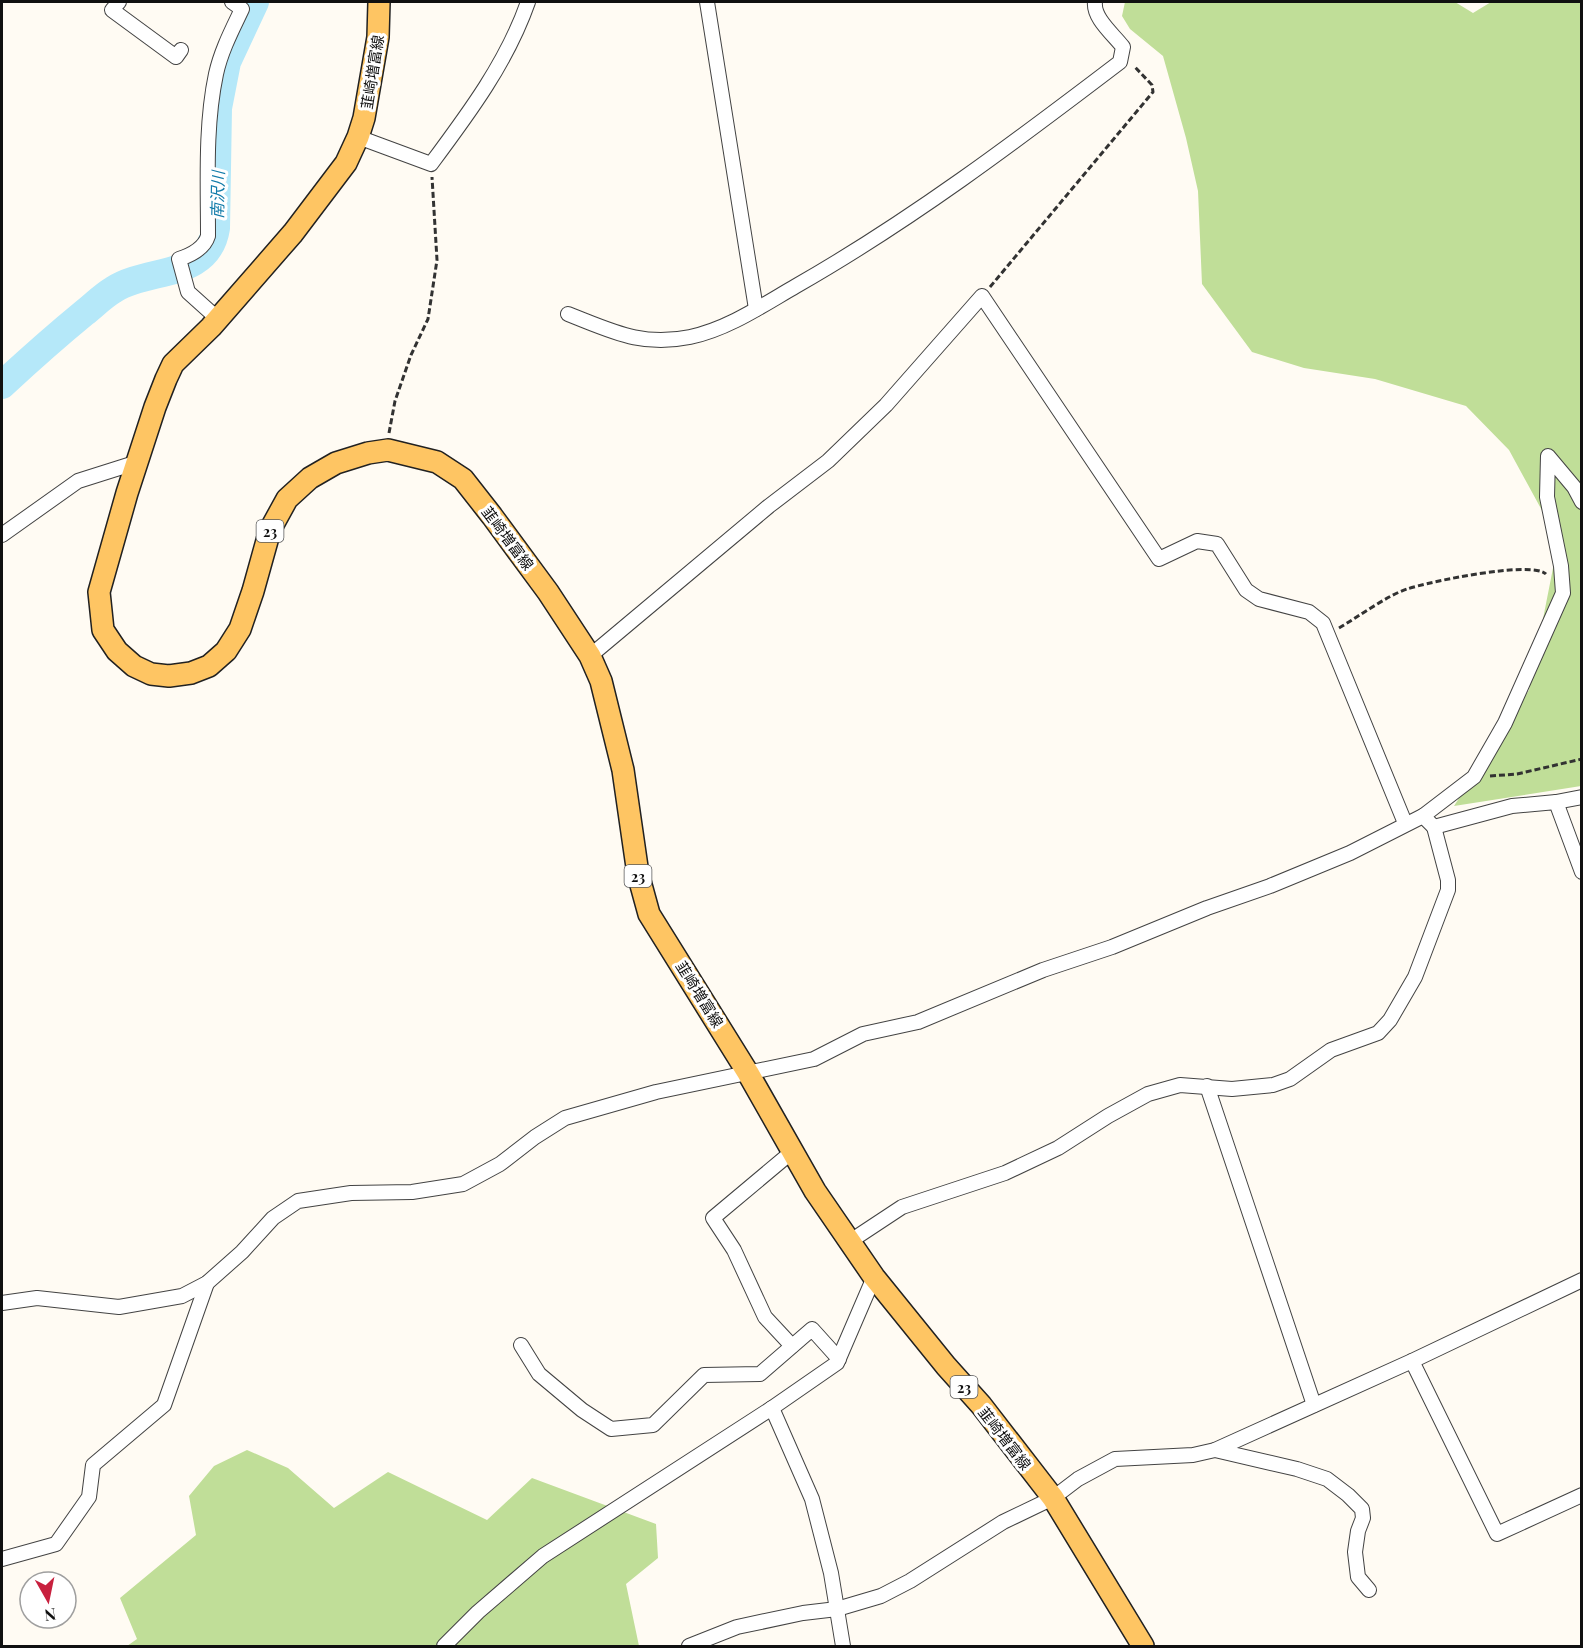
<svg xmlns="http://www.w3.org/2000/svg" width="1583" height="1648" font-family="'Playfair Display','Noto Sans JP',serif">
	<rect width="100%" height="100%" fill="#fffbf3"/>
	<!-- forest -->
	<g fill="#c0de98">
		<path d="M1125,2H1455L1473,13L1491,2H1579L1581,3V786L1454,806L1529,690L1554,563L1545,516L1509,450L1466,406L1375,379L1304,368L1252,352L1202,284L1198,191L1186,138L1163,56L1130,29L1122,16Z"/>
		<path d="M247,1450L288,1468L334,1508L388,1472L487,1520L532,1478L656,1524L658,1558L626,1584L639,1646H127L137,1639L120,1598L196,1535L189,1496L214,1466Z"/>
	</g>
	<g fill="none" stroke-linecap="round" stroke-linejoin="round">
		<!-- river -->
		<path stroke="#b5e8f9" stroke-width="28" d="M2,385C29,360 56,336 84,313C94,305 103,296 113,290C148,267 208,280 216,228L218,108L227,62L255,2"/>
		<defs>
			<g id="minor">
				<path d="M119,2L112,10L176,57L181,50"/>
				<path d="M707,2L756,309"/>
				<path d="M358,137L431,164C469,113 507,62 528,2"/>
				<path d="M568,314C612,331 641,347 690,337C728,329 763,305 796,286C910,221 1015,142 1120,62L1123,47C1113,34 1093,18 1095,2"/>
				<path d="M218,319L188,292L179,259C191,255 204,249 208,236C208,182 205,126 216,74C221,51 232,30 242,9L232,2"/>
				<path d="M2,535L78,481L138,462"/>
				<path d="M590,656L769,506L828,461L886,405L982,296L1159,559L1197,541L1217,544L1246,590L1259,599L1309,612L1323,623L1405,823"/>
				<path d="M1556,802L1582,797"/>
				<path d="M1423,816L1474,777L1505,723L1563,593L1561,566L1547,497L1548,456L1574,487L1582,502"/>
				<path d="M1207,1086L1314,1405"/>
				<path d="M849,1242L902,1207L1005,1173L1058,1148L1108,1116L1148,1094L1180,1085L1232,1089L1273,1085L1290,1079L1331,1050L1378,1033L1390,1020L1415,977L1448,890V880L1434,827"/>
				<path d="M2,1303L37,1298L119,1307L182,1296L207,1283L242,1252L273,1218L298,1201L351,1193L412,1192L463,1184L500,1164L535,1137L565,1118L656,1092L814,1059L863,1034L918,1022L1043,970L1112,947L1207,908L1270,886L1350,853L1423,816L1434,827L1512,806L1556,802L1582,872"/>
				<path d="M521,1345L539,1374L582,1410L611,1429L653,1425L704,1375L760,1374L812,1329L839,1359"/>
				<path d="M792,1346L765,1317L734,1250L713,1218L793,1151"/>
				<path d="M1412,1361L1497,1534L1582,1495"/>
				<path d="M772,1408L812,1499L831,1573L843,1646"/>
				<path d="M1215,1450L1297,1469L1327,1479L1348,1495L1362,1509L1363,1518L1358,1531L1355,1552L1358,1577L1369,1590"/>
				<path d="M2,1559L56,1544L89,1497L93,1465L164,1405L207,1283"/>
				<path d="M444,1646L478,1612L543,1556L772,1408L837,1363L874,1277"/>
				<path d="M689,1646L737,1627L803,1613L837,1609L881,1596L910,1581L1003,1522L1053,1498L1078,1479L1115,1459L1193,1455L1215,1450L1412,1361L1582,1280"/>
			</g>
			<path id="primary" d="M379,2L378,37L364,118L358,137L346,163L293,233L211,327L173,364L166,379L155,407L127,493L99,592L103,630L117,651L134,666L151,674L169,676L191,673L209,666L226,651L240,629L253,591L270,530L287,499L310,478L336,463L368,453L388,450L437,462L463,479L492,516L548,592L590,656L601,681L623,770L638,874L649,914L748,1073L815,1191L874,1277L946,1366L981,1405L1053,1498L1143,1646"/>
		</defs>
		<!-- minor casing -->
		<use href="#minor" stroke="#434343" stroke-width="16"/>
		<!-- primary casing -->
		<use href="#primary" stroke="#212121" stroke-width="24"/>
		<!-- path -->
		<g stroke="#323232" stroke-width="3" stroke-dasharray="6 3" stroke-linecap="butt">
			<path d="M990,287L1153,92L1152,85L1134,66"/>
			<path d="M389,433L395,401L411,355L428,319L437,260L432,177"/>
			<path d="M1339,628C1358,617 1388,595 1407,589C1428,582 1532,560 1546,574"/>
			<path d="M1490,776L1517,774L1582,759"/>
		</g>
		<!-- minor -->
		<use href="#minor" stroke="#fff" stroke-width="14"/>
		<!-- primary -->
		<use href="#primary" stroke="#fec563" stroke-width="21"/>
	</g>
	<g text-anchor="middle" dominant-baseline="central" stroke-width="6" stroke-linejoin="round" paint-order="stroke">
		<!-- shield labels -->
		<g fill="#fff" stroke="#585858" stroke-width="1.5">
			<rect x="256.5" y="520" width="27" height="22" rx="4.5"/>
			<rect x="624.5" y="865" width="27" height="22" rx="4.5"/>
			<rect x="950.5" y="1376" width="27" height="22" rx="4.5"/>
		</g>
		<g font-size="14" font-weight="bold" fill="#101010">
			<text x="270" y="531">23</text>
			<text x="638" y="876">23</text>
			<text x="964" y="1387">23</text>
		</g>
		<!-- street labels -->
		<g font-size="15" fill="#101010" stroke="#fff">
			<text transform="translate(372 72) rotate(-81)">韮崎増富線</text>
			<text transform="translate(508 538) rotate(53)">韮崎増富線</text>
			<text transform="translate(700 994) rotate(58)">韮崎増富線</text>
			<text transform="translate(1005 1438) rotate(52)">韮崎増富線</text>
		</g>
		<!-- water labels -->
		<g font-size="16" font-style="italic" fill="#117ba9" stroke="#fff">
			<text transform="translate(217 195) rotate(-89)">南沢川</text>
		</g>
	</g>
	<!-- border -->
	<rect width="1583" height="1648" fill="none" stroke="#101010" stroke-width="6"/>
	<!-- north arrow -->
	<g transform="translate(48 1600) rotate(171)"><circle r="28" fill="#ffffff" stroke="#9f9f9f" stroke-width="1.5"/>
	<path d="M0-4.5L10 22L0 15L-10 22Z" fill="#c8203e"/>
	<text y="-9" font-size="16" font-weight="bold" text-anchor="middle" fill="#101010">N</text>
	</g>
</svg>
